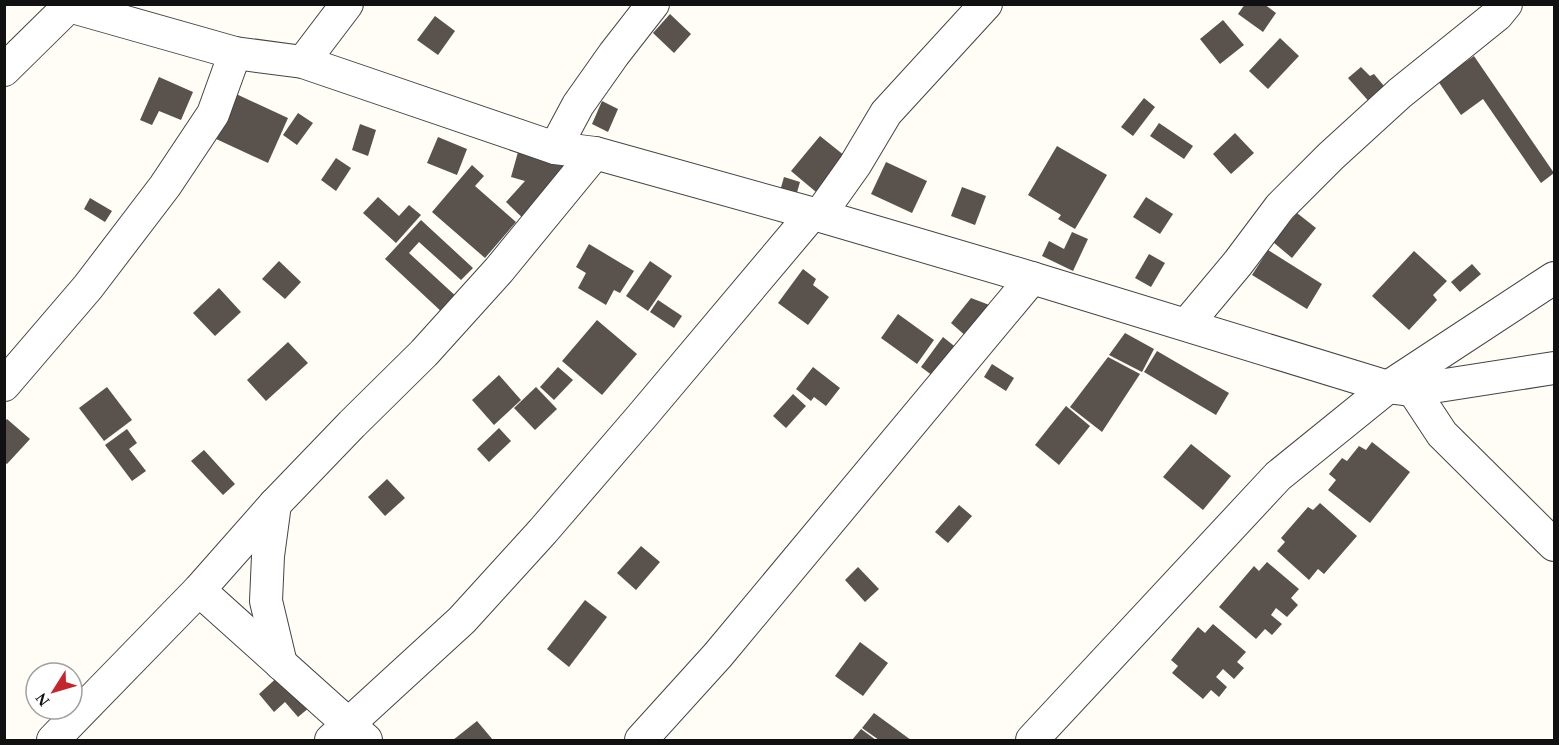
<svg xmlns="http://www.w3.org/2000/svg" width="1559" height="745" font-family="Georgia,serif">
	<rect width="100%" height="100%" fill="#fffdf5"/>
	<!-- building -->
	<g fill="#5a524d">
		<path d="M1245,4H1264L1276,13L1263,32L1238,14Z"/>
		<path d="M670,14L691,34L674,53L653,33Z"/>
		<path d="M435,16L455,31L438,55L417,40Z"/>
		<path d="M1223,20L1244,45L1220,64L1200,39Z"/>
		<path d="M1280,38L1299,56L1268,89L1249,71Z"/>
		<path d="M1474,56L1554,173L1541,183L1483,99L1461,115L1438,81Z"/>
		<path d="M1361,67L1370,76L1374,74L1389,92L1373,106L1348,78Z"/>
		<path d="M159,77L193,92L181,120L159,111L152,125L140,120Z"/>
		<path d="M234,93L288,118L268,163L214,138Z"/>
		<path d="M1144,98L1155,107L1133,136L1121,127Z"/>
		<path d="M602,101L618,109L608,132L592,124Z"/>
		<path d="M298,113L313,123L297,145L283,135Z"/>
		<path d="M1159,123L1193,146L1184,159L1150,136Z"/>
		<path d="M360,124L376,130L368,156L352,150Z"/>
		<path d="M1235,133L1254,153L1231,174L1213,154Z"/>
		<path d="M820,136L845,156L816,192L791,171Z"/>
		<path d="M438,137L467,149L457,175L427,163Z"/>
		<path d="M1057,146L1107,175L1075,229L1058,219L1061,215L1028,195Z"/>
		<path d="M518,152L565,166L528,223L506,202L525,181L511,177Z"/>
		<path d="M336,158L351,168L336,191L321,180Z"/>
		<path d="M886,162L927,181L912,213L871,194Z"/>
		<path d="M472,165L484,176L475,186L516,222L485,258L432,212Z"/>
		<path d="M784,177L800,182L796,196L780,191Z"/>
		<path d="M962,187L986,196L975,225L951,216Z"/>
		<path d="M378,197L399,216L409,205L421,215L396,243L363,213Z"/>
		<path d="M1146,197L1173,214L1160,234L1133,217Z"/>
		<path d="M90,198L112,211L105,222L84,209Z"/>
		<path d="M1297,213L1316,228L1292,258L1273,242Z"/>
		<path d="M421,220L473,268L461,280L419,242L409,253L459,299L444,314L385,259Z"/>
		<path d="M1072,232L1088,239L1073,271L1042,256L1049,241L1064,249Z"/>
		<path d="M589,244L634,271L620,293L614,290L606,305L578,288L586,273L576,267Z"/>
		<path d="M1268,250L1322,284L1307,309L1252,275Z"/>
		<path d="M1414,251L1447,281L1433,295L1437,300L1409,330L1372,296Z"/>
		<path d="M1149,254L1165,263L1151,287L1135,278Z"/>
		<path d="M279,261L301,282L285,299L262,279Z"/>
		<path d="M650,261L672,276L648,311L626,296Z"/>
		<path d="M1472,264L1481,274L1460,292L1451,282Z"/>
		<path d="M803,269L816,279L813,285L829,297L808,325L778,303Z"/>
		<path d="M219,288L241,312L215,336L193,313Z"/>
		<path d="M971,298L992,306L967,337L951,323Z"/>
		<path d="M658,300L682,316L674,328L650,312Z"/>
		<path d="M898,314L934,340L917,364L881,338Z"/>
		<path d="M597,320L637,354L602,395L562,361Z"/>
		<path d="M1125,333L1154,349L1142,372L1109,355Z"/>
		<path d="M943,337L958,349L937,379L921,367Z"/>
		<path d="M288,342L308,363L266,401L247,380Z"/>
		<path d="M1157,351L1229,393L1216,415L1144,372Z"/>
		<path d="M1108,357L1140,374L1102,432L1070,407Z"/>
		<path d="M992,364L1014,378L1006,391L984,377Z"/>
		<path d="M558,367L573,380L554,400L540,387Z"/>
		<path d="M813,367L840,388L826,406L814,397L811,401L796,389Z"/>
		<path d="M499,375L521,400L494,425L472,400Z"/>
		<path d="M107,387L132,420L104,441L79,408Z"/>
		<path d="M536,387L557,409L535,430L514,408Z"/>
		<path d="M793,394L806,406L786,428L773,416Z"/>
		<path d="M1066,406L1090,426L1059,465L1035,445Z"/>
		<path d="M7,419L30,439L7,464L4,462V422Z"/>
		<path d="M499,428L511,441L489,462L477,449Z"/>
		<path d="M127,429L137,443L129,449L146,471L132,481L105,445Z"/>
		<path d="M1372,442L1410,472L1370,523L1328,490L1336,480L1329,474L1342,458L1347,461L1359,446L1366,450Z"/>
		<path d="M1191,444L1231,476L1203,510L1163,477Z"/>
		<path d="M204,450L235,484L223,495L191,461Z"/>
		<path d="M387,479L405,498L385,516L368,497Z"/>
		<path d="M1320,503L1357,536L1324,574L1318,569L1309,580L1277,551L1285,542L1281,538L1308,507L1313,510Z"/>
		<path d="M959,505L972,516L948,543L935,532Z"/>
		<path d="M641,546L660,562L636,590L617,573Z"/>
		<path d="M1267,562L1299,589L1291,598L1298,605L1287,617L1276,608L1271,615L1282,624L1272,635L1265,629L1256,639L1219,607L1254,566L1259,571Z"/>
		<path d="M858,567L879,589L865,602L845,580Z"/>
		<path d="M585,600L607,617L569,667L547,649Z"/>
		<path d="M1213,624L1246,652L1237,662L1244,668L1234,679L1223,669L1216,677L1227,687L1219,697L1211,690L1203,699L1172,673L1178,666L1171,660L1198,627L1205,633Z"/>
		<path d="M860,642L888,663L863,696L835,676Z"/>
		<path d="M281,674L310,707L298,717L285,702L274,712L259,694Z"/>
		<path d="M874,713L911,740H879L862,728Z"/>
		<path d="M477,721L493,740H453Z"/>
		<path d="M861,729L876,740H852Z"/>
	</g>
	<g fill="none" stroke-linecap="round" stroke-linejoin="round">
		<defs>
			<g id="street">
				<path d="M62,4L235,53L303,62L555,148L595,153L821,216L1032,278L1388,387L1413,390L1554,368"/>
				<path d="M303,62L347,4"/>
				<path d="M4,70L69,6"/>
				<path d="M555,148L578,105L614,54L653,4"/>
				<path d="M821,216L823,210L855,165L886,113L986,4"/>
				<path d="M1187,324L1238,263L1280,207L1331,156L1400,93L1497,15L1506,4"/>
				<path d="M4,385L88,287L165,186L213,114L235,53"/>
				<path d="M1413,390L1442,434L1554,545"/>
				<path d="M275,504L268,556L266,601L281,664"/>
				<path d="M199,590L366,740"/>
				<path d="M53,740L199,590L275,504L352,424L424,353L499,270L595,153"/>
				<path d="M331,740L462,620L543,531L642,416L812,214"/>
				<path d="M641,740L718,655L1032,278"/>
				<path d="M1032,740L1278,476L1388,387L1554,278"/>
			</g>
		</defs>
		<!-- street casing -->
		<use href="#street" stroke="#444" stroke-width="34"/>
		<!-- street -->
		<use href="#street" stroke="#fff" stroke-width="32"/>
	</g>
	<!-- border -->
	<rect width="1559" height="745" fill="none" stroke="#111111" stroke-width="12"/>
	<!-- north arrow -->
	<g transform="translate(54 691) rotate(233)"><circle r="28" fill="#ffffff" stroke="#a0a0a0" stroke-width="1.5"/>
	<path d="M0-4.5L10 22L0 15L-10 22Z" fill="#c4262e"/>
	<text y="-9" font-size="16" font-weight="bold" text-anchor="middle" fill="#111111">N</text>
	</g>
</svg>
